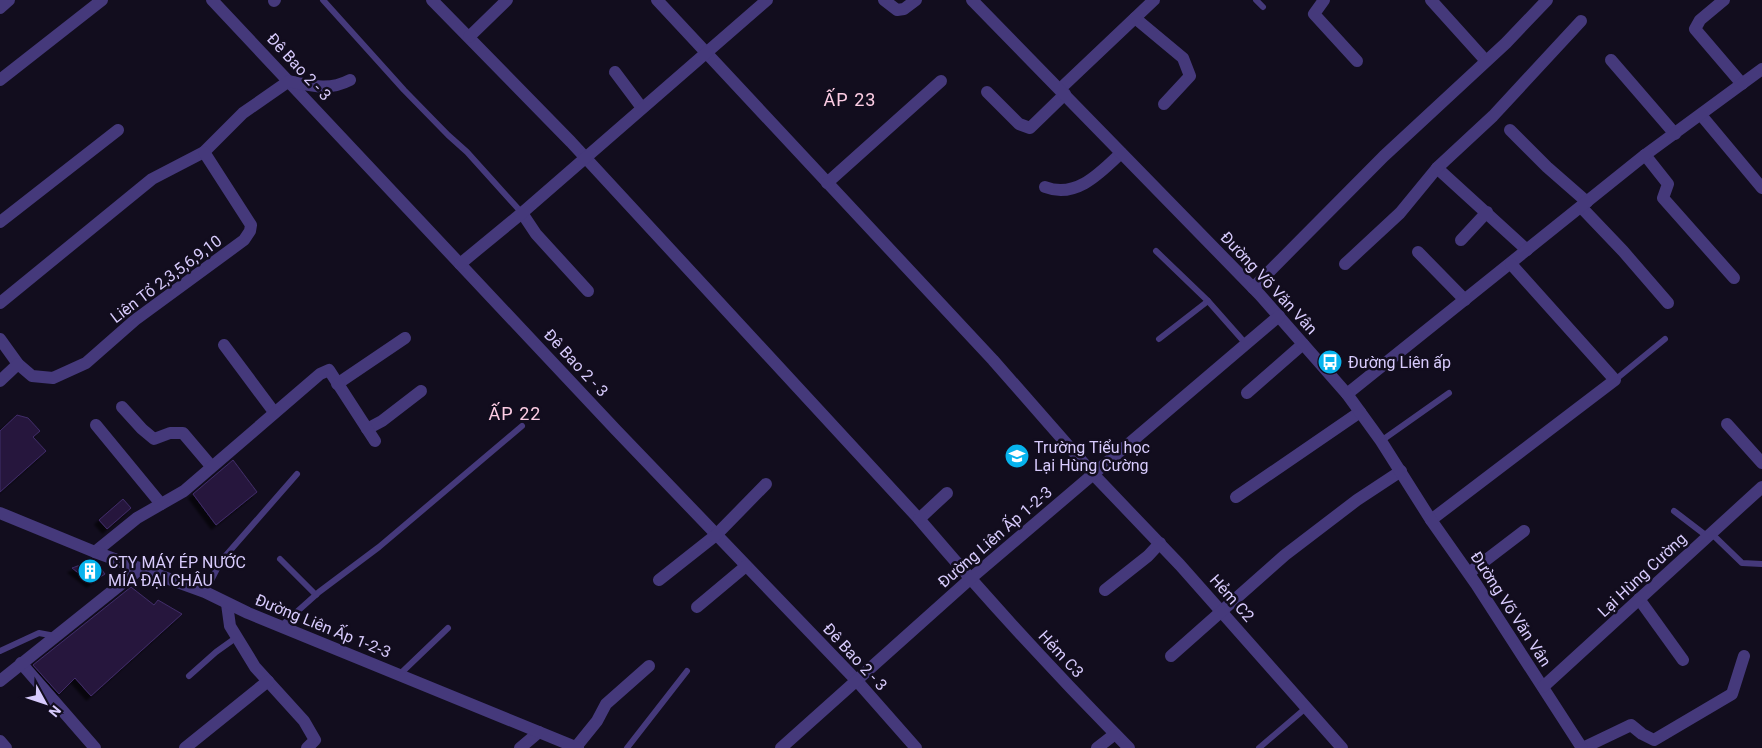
<svg xmlns="http://www.w3.org/2000/svg" width="1762" height="748" font-family="Roboto,sans-serif">
	<defs>
		<filter id="shadow"><feDropShadow dx="-4.5" dy="4.5" stdDeviation="1" flood-color="#0009"/></filter>
	</defs>
	<rect width="100%" height="100%" fill="#120d1e"/>
	<!-- building -->
	<g fill="#26193e" stroke="#412c69" filter="url(#shadow)">
		<path d="M17,415L28,418L40,431L33,437L46,451L0,492V431Z"/>
		<path d="M233,460L257,492L216,525L193,494Z"/>
		<path d="M123,499L131,508L107,529L99,520Z"/>
		<path d="M94,560L105,574L91,583L72,568Z"/>
		<path d="M131,587L154,605L158,600L182,614L91,696L75,678L59,694L33,665Z"/>
	</g>
	<g fill="none" stroke-linecap="round" stroke-linejoin="round">
		<!-- service -->
		<g stroke="#45397b" stroke-width="6">
			<path d="M323,0L404,90L448,135L467,152L522,213"/>
			<path d="M1256,0L1263,7"/>
			<path d="M1156,251L1208,301L1246,344"/>
			<path d="M1159,339L1208,301"/>
			<path d="M1615,380L1665,339"/>
			<path d="M1381,441L1449,393"/>
			<path d="M1674,511L1708,537"/>
			<path d="M1711,533L1742,563L1762,564"/>
			<path d="M280,559L316,595"/>
			<path d="M205,592L221,561L297,474"/>
			<path d="M281,626L319,592L379,547L522,426"/>
			<path d="M0,651L39,633L55,636"/>
			<path d="M399,675L448,628"/>
			<path d="M189,676L216,652L237,637"/>
			<path d="M627,748L687,671"/>
			<path d="M1259,748L1307,707"/>
		</g>
		<!-- minor -->
		<g stroke="#45397b" stroke-width="12">
			<path d="M212,0L616,430L857,681L916,748"/>
			<path d="M432,0L571,142L919,519C986,598 1056,674 1129,748"/>
			<path d="M657,0L993,360L1093,474L1180,565L1342,748"/>
			<path d="M884,0L897,10L904,9L916,0"/>
			<path d="M1324,0L1314,14L1357,61"/>
			<path d="M1431,0L1486,61"/>
			<path d="M1724,0L1700,20L1695,29L1742,84"/>
			<path d="M274,1L275,0"/>
			<path d="M0,8L9,0"/>
			<path d="M1135,18L1183,58L1190,76L1164,104"/>
			<path d="M469,37L507,0"/>
			<path d="M1611,60L1675,134"/>
			<path d="M615,72L642,108"/>
			<path d="M0,80L102,0"/>
			<path d="M1060,89L1154,0"/>
			<path d="M987,92L1019,124L1030,128L1065,94"/>
			<path d="M1701,115L1762,188"/>
			<path d="M1510,130L1547,167L1587,202"/>
			<path d="M1645,155L1668,184L1663,198L1734,278"/>
			<path d="M1437,168L1527,250"/>
			<path d="M827,183L941,81"/>
			<path d="M1045,187C1076,199 1100,173 1121,153"/>
			<path d="M1581,207L1623,251L1668,303"/>
			<path d="M522,213L536,234L588,291"/>
			<path d="M0,222L118,130"/>
			<path d="M1461,240L1487,212"/>
			<path d="M1418,252L1465,300"/>
			<path d="M460,264L522,213L767,0"/>
			<path d="M1345,264L1400,213L1437,168L1493,116L1581,21"/>
			<path d="M1253,288L1384,156L1506,43L1547,0"/>
			<path d="M0,303L152,179L204,152L243,113L289,81C312,86 329,91 350,80"/>
			<path d="M0,339L18,364L32,376L53,378L86,363L135,320L244,240L250,231L251,225L204,152"/>
			<path d="M224,345L274,412"/>
			<path d="M0,381L18,364"/>
			<path d="M337,384L405,338"/>
			<path d="M1247,393L1303,344"/>
			<path d="M1347,394L1645,155L1762,69"/>
			<path d="M122,407L142,429L154,439L170,433H183L211,466"/>
			<path d="M1727,424L1762,463"/>
			<path d="M96,425L161,504"/>
			<path d="M367,429L382,421L421,391"/>
			<path d="M1236,497L1360,412"/>
			<path d="M919,519L947,493"/>
			<path d="M1431,520L1615,380L1511,264"/>
			<path d="M95,552L137,518L184,491L320,374L329,370L375,441"/>
			<path d="M1469,573L1524,531"/>
			<path d="M659,580L716,535L766,484"/>
			<path d="M1105,590L1148,556L1160,543"/>
			<path d="M1639,599L1683,660"/>
			<path d="M227,604L230,626L255,667L304,721L315,740L307,748"/>
			<path d="M697,607L746,566"/>
			<path d="M1171,656L1285,555L1357,500L1401,471"/>
			<path d="M21,663L95,748"/>
			<path d="M0,681L140,569"/>
			<path d="M0,741L6,748"/>
			<path d="M576,747L597,721L606,704L649,666"/>
			<path d="M185,748L268,681"/>
			<path d="M520,748L539,732"/>
			<path d="M1097,748L1115,734"/>
			<path d="M1583,748L1631,725L1642,734L1654,740L1732,694L1744,656"/>
		</g>
		<!-- tertiary -->
		<g stroke="#45397b" stroke-width="12">
			<path d="M972,0L1260,295L1347,394L1381,441L1431,520L1476,584L1582,748"/>
			<path d="M0,513L95,552L205,592L248,613L578,748"/>
			<path d="M1543,687L1762,487"/>
			<path d="M781,748L970,579L1279,316"/>
		</g>
	</g>
	<!-- icons -->
	<defs>
		<symbol id="bus-disc" viewBox="-11 -11 22 22"><circle r="9.5" fill="#07b3ed" stroke="#120d1e"/><path d="M-5-6H5V4H4V6H2V4H-2V6H-4V4H-5ZM-3.5-4V0h7V-4ZM-3.5 1.2v1.5H-2V1.2ZM2 1.2v1.5H3.5V1.2Z" fill="#fff"/></symbol>
		<symbol id="school-disc" viewBox="-11 -11 22 22"><circle r="9.5" fill="#07b3ed" stroke="#120d1e"/><path d="M0-5L7-2L0 1L-7-2ZM-4 1L0 2.5L4 1V4Q0 6-4 4Z" fill="#fff"/></symbol>
		<symbol id="building-disc" viewBox="-11 -11 22 22"><circle r="9.5" fill="#07b3ed" stroke="#120d1e"/><path d="M-4-6H4V6H1V3H-1V6H-4ZM-2.5-4.3h1.7v1.8h-1.7ZM.8-4.3h1.7v1.8H.8ZM-2.5-1h1.7V.8h-1.7ZM.8-1h1.7V.8H.8Z" fill="#fff"/></symbol>
	</defs>
	<g fill-rule="evenodd">
		<use href="#bus-disc" x="1316" y="348" width="28" height="28"/>
		<use href="#school-disc" x="1003" y="442" width="28" height="28"/>
		<use href="#building-disc" x="76" y="557" width="28" height="28"/>
	</g>
	<g text-anchor="middle" dominant-baseline="central" stroke-width="5" stroke-linejoin="round" paint-order="stroke">
		<!-- street labels -->
		<g font-size="16" fill="#d8cbfd" stroke="#120d1e">
			<text transform="translate(299 67) rotate(47)">Đê Bao 2 - 3</text>
			<text transform="translate(166 279) rotate(-37)">Liên Tổ 2,3,5,6,9,10</text>
			<text transform="translate(1269 283) rotate(47)">Đường Võ Văn Vân</text>
			<text transform="translate(576 363) rotate(47)">Đê Bao 2 - 3</text>
			<text transform="translate(995 537) rotate(-41)">Đường Liên Ấp 1-2-3</text>
			<text transform="translate(1642 575) rotate(-43)">Lại Hùng Cường</text>
			<text transform="translate(1232 598) rotate(48)">Hẻm C2</text>
			<text transform="translate(1511 609) rotate(57)">Đường Võ Văn Vân</text>
			<text transform="translate(323 626) rotate(22)">Đường Liên Ấp 1-2-3</text>
			<text transform="translate(1061 654) rotate(47)">Hẻm C3</text>
			<text transform="translate(855 657) rotate(47)">Đê Bao 2 - 3</text>
		</g>
		<!-- poi labels -->
		<g font-size="16" fill="#d8cbfd" stroke="#120d1e" text-anchor="start">
			<text x="1348" y="362">Đường Liên ấp</text>
			<text x="1034" y="447">Trường Tiểu học<tspan x="1034" dy="18">Lại Hùng Cường</tspan></text>
			<text x="108" y="562">CTY MÁY ÉP NƯỚC<tspan x="108" dy="18">MÍA ĐẠI CHÂU</tspan></text>
		</g>
		<!-- neighbourhood labels -->
		<g font-size="18" letter-spacing="1" fill="#fdcde4" stroke="#120d1e">
			<text x="850" y="99">ẤP 23</text>
			<text x="515" y="413">ẤP 22</text>
		</g>
	</g>
	<!-- north arrow -->
	<g transform="translate(45 703) rotate(130)" stroke="#120d1e" stroke-width="4" paint-order="stroke">
	<path d="M0-4L9 19L0 12L-9 19Z" fill="#d8cbfd"/>
	<text y="-8" font-size="14" font-weight="bold" text-anchor="middle" fill="#d8cbfd">N</text>
	</g>
</svg>
